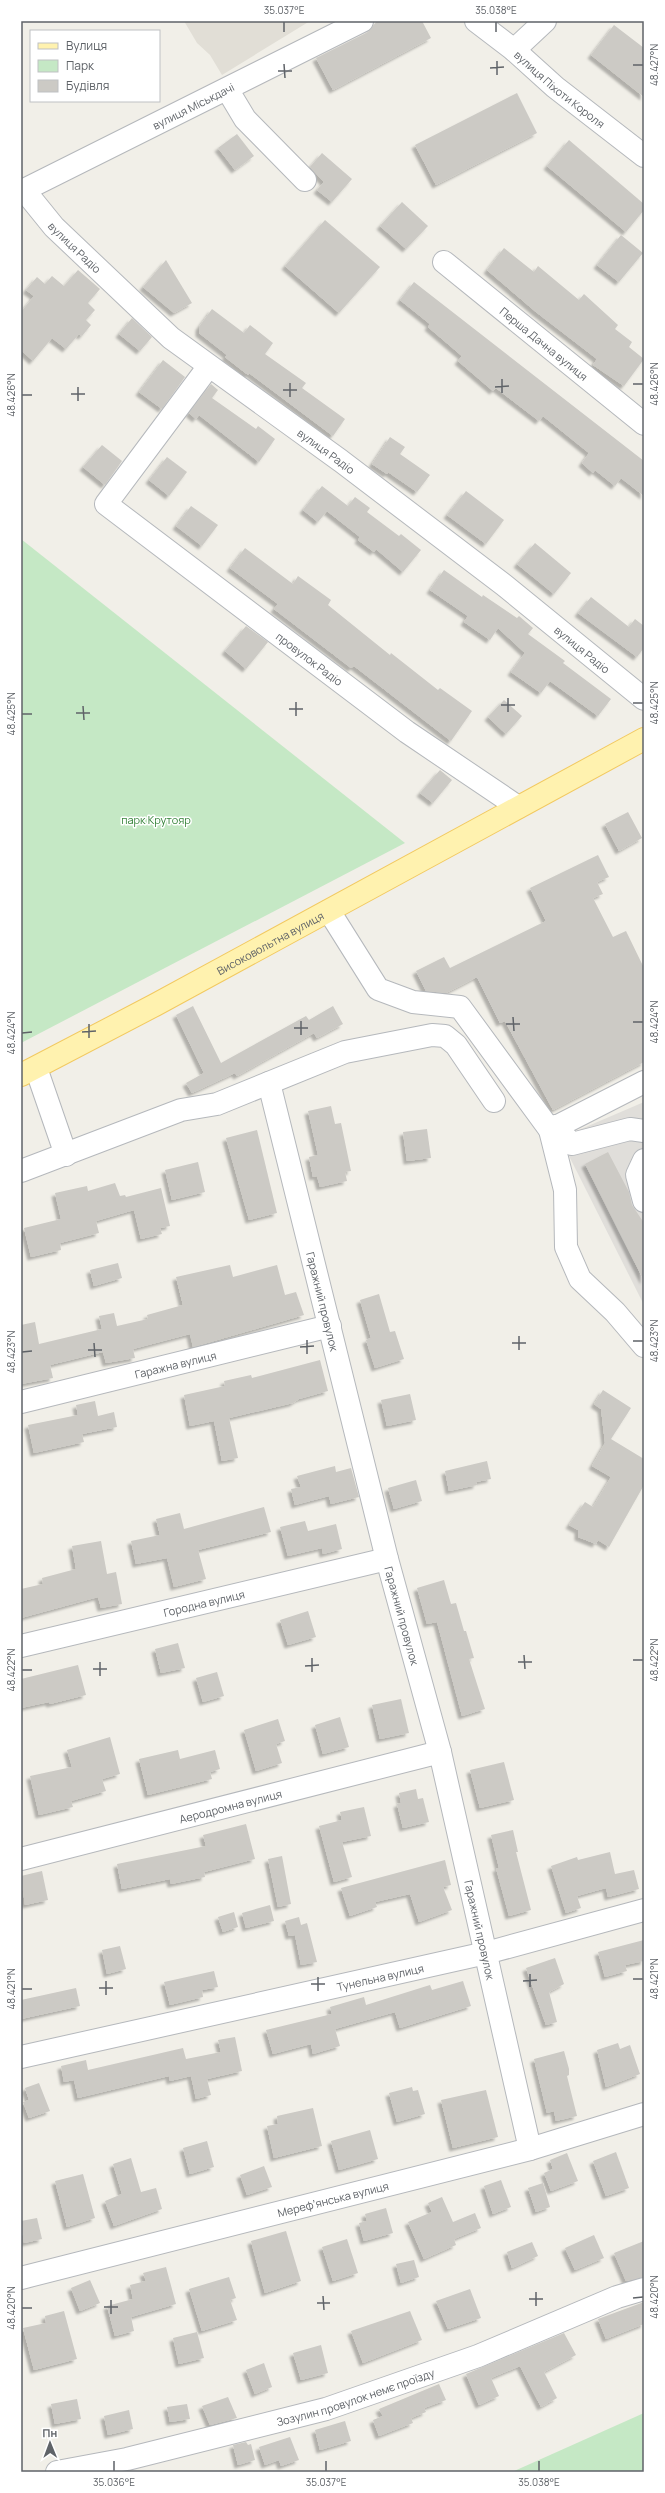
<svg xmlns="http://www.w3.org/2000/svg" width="665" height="2493" font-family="Manrope,sans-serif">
	<defs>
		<filter id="shadow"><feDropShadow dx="-3.5" dy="3.5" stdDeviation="1" flood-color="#0004"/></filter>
	</defs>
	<rect width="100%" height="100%" fill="#f1efe8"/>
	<!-- industrial -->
	<path fill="#e0deda" d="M644,1102V1305L560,1138Z"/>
	<!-- education -->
	<path fill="#e1ded6" d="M184,21H310L222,75L210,55L197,43Z"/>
	<!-- green -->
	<g fill="#c5e8c5">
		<path d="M21,539L405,843L21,1043Z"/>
		<path d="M644,2413V2472H512Z"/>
	</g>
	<!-- building -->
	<g fill="#cccac5" filter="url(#shadow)">
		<path d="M377,21H422L431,38L333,90L316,58L368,32Z"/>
		<path d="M614,25L644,48V97L591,55Z"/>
		<path d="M517,93L537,133L436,185L415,145Z"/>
		<path d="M237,134L254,156L235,170L218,148Z"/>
		<path d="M569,140L644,204V210L626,232L547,166Z"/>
		<path d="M322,153L352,179L332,202L317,190L324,182L310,167Z"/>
		<path d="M402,202L428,226L406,249L380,226Z"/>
		<path d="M325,220L380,267L339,313L285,266Z"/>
		<path d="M621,235L643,253L619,282L597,265Z"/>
		<path d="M504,248L534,272L538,266L579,300L584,294L618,325L615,329L632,342L629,347L644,359L624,386L593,365L597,359L536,312L487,270Z"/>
		<path d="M166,260L192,303L174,313L143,287Z"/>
		<path d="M78,270L100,289L88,303L95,310L86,320L91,325L82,336L79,334L66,349L52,338L33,361L21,350V312L34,296L26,290L37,277L45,284L52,276L64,286Z"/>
		<path d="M414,282L644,461V496L621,478L615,486L595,470L593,473L582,463L589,453L543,416L539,421L496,388L493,391L458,361L462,356L428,327L430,324L400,300Z"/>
		<path d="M212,309L244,333L250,325L273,343L265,354L306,383L302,388L345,419L333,436L249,373L248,375L225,357L227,355L199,333V327Z"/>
		<path d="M132,318L152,337L140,351L119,334Z"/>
		<path d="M163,360L185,377L162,409L139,392Z"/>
		<path d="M211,384L218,390L212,398L256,429L258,426L275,439L259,462L199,415L196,419L189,413Z"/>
		<path d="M390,437L405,447L400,454L430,475L417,492L388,472L387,474L372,464Z"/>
		<path d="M102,445L122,461L105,485L83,467Z"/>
		<path d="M167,457L187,472L169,496L149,480Z"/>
		<path d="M322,486L348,506L355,497L370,508L367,512L399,536L401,534L421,550L403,572L376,549L374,552L358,540L360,537L327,511L318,522L303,510Z"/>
		<path d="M466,491L504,520L486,544L447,515Z"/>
		<path d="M191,506L218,525L202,546L176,526Z"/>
		<path d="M535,543L571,573L554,594L517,564Z"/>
		<path d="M245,548L293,584L298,576L331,600L328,605L390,655L391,653L438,690L440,688L472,711L451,741L354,666L351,668L274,609L278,604L230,568Z"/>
		<path d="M444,570L482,597L483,595L517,618L519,616L533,628L528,634L565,661L563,663L611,699L598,716L550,681L541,693L511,672L525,653L498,628L490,640L464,622L468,616L430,590Z"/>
		<path d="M591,597L629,627L635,619L644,626V648L637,657L578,613Z"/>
		<path d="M246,626L268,642L246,669L225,651Z"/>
		<path d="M504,700L522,716L506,734L488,717Z"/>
		<path d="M440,770L452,780L433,803L420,793Z"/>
		<path d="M628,812L642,838L619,851L605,824Z"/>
		<path d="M598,855L609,877L597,882L603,894L593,898L613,937L626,931L644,968V1062L553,1110L505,1021L500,1023L477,977L446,993L426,991L416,971L444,957L450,968L546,921L530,888Z"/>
		<path d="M193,1006L221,1063L306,1016L309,1020L333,1006L343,1024L317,1038L314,1033L237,1076L235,1073L192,1093L186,1083L204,1073L176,1015Z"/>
		<path d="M331,1106L335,1124L341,1123L351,1171L345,1172L347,1181L320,1187L317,1176L313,1177L309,1157L318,1155L308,1111Z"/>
		<path d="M427,1129L431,1158L407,1161L403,1132Z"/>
		<path d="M257,1130L277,1213L249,1220L226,1138Z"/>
		<path d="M608,1152L629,1192L632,1205L644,1223V1281L585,1164Z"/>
		<path d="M198,1162L205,1192L172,1200L165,1170Z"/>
		<path d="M115,1183L120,1196L125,1195L126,1197L161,1188L170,1226L160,1228L162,1234L141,1239L134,1210L96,1221L99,1233L60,1243L61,1250L31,1257L24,1228L61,1219L55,1193L87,1186L88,1191Z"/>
		<path d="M118,1263L122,1278L94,1286L90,1270Z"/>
		<path d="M230,1265L233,1277L277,1265L285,1295L296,1292L304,1315L193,1347L190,1334L133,1349L135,1358L106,1363L103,1352L50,1365L53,1378L21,1384V1325L35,1322L39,1344L102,1329L99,1316L114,1313L117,1326L148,1319L147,1315L183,1305L176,1277Z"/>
		<path d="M379,1294L390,1332L395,1331L404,1359L375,1368L366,1340L371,1338L360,1300Z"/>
		<path d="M320,1360L328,1391L299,1399L293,1403L229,1418L238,1458L222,1461L214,1421L190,1426L184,1395L225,1386L224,1381L251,1375L252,1378Z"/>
		<path d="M603,1390L631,1408L611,1439L644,1459V1485L609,1547L598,1540L596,1544L578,1537V1530L569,1525L585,1502L593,1507L611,1477L592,1466L605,1443L601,1409L594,1404Z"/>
		<path d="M410,1394L416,1420L387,1426L381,1400Z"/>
		<path d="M95,1401L98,1416L114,1412L117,1427L82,1434L84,1442L34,1453L28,1425L78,1415L76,1405Z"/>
		<path d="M487,1461L491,1479L476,1482L477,1485L449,1491L445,1471Z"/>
		<path d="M335,1466L336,1472L351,1468L359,1497L331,1504L329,1496L295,1505L291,1489L301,1487L297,1476Z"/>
		<path d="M416,1480L422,1501L394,1509L388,1488Z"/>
		<path d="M264,1507L271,1532L198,1550L206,1579L174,1587L167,1558L136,1564L131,1541L160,1535L156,1519L180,1513L184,1529Z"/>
		<path d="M305,1521L308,1531L336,1524L342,1549L323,1554L322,1548L288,1556L280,1527Z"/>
		<path d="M101,1541L107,1574L116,1572L122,1604L101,1608L98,1597L21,1618V1589L43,1584L42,1578L76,1569L72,1546Z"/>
		<path d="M444,1580L451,1604L456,1603L464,1631H466L474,1658L469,1659L485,1709L462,1716L437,1622L427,1624L417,1588Z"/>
		<path d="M308,1611L316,1637L288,1645L280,1620Z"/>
		<path d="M178,1643L185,1668L161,1673L155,1649Z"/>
		<path d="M78,1665L86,1695L50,1704L49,1702L21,1708V1679Z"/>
		<path d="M217,1672L224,1696L203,1702L196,1678Z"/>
		<path d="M401,1699L409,1733L380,1739L372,1705Z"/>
		<path d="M340,1717L349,1747L323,1754L315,1725Z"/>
		<path d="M278,1719L285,1741L276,1744L282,1763L256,1771L244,1730Z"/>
		<path d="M110,1737L120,1774L102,1779L106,1791L71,1801L73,1807L39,1815L30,1776L72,1767L67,1750Z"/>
		<path d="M178,1750L180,1759L215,1750L220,1769L210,1772L212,1779L148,1795L139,1759Z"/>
		<path d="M504,1762L514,1800L480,1808L470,1770Z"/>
		<path d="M416,1789L418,1799L423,1798L429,1822L403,1828L397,1804L401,1803L399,1793Z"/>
		<path d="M364,1807L371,1836L342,1842L352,1877L334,1882L319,1826L342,1820L340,1812Z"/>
		<path d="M246,1824L255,1859L204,1872L205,1877L171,1884L170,1879L122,1889L117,1864L206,1846L203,1835Z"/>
		<path d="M513,1830L518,1852H516L531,1910L509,1916L496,1868H499L491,1835Z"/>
		<path d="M610,1852L615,1874L634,1870L639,1889L608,1897L606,1888L577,1896L581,1908L566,1913L551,1866L577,1857L578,1860Z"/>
		<path d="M282,1856L291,1904L278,1907L268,1859Z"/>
		<path d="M445,1860L451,1885L443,1887L452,1910L419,1922L410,1894L375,1902L377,1907L350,1916L341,1888Z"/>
		<path d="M42,1871L48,1900L25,1905L21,1876Z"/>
		<path d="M270,1905L274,1921L246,1928L242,1913Z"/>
		<path d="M234,1912L238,1927L223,1932L218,1917Z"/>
		<path d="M299,1917L301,1925L307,1923L317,1962L301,1965L295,1935L289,1936L285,1921Z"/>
		<path d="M644,1940V1961L625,1965L627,1971L605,1977L598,1952Z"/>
		<path d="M120,1946L126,1969L107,1974L102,1950Z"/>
		<path d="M555,1958L564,1984L549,1992L557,2022L546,2025L526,1968Z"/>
		<path d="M214,1971L218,1987L202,1990L203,1997L170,2005L164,1982Z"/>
		<path d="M463,1981L471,2006L400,2028L395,2012L335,2029L340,2046L313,2054L311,2044L273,2054L266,2030L332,2014L330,2007L364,1997L366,2005L430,1985L432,1990Z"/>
		<path d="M76,1988L80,2006L21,2019V2000Z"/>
		<path d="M235,2037L242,2071L207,2079L211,2095L196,2099L191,2076L170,2081L169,2076L78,2098L74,2080L64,2082L61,2066L86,2060L88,2070L183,2048L186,2059L221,2052L218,2040Z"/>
		<path d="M618,2043L620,2049L630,2045L640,2074L606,2087L597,2050Z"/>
		<path d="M564,2051L569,2069V2075L567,2076L577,2116L556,2121L554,2111L547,2113L534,2059Z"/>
		<path d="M39,2083L50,2111L29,2118L23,2102L29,2100L25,2088Z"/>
		<path d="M412,2087L413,2091L418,2090L425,2114L397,2122L389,2093Z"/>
		<path d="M486,2090L498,2137L453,2148L441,2100Z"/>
		<path d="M313,2108L322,2146L274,2158L267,2126L278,2124L277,2116Z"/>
		<path d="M370,2130L378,2159L339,2170L331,2141Z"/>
		<path d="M207,2141L214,2167L190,2174L183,2148Z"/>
		<path d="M616,2152L629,2188L606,2196L593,2161Z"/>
		<path d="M567,2153L578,2181L551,2191L544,2173L553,2169L550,2160Z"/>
		<path d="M131,2158L141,2192L156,2188L162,2209L114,2226L105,2201L122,2194L113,2164Z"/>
		<path d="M264,2166L272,2187L247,2195L240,2175Z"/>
		<path d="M83,2174L95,2218L67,2227L55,2181Z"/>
		<path d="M501,2180L511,2207L493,2214L484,2186Z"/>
		<path d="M543,2183L550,2207L536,2212L528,2188Z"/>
		<path d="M442,2197L453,2222L475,2213L481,2228L454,2239L456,2245L424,2259L408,2222L432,2212L428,2203Z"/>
		<path d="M386,2208L393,2233L364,2241L359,2223L367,2221L365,2214Z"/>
		<path d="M37,2218L42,2239L24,2243L21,2221Z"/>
		<path d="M286,2231L301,2281L265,2293L251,2241Z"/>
		<path d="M594,2235L604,2258L575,2270L565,2248Z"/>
		<path d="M347,2239L358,2273L333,2281L322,2247Z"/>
		<path d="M644,2241V2277L626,2281L614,2253Z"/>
		<path d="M532,2242L538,2256L512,2268L507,2252Z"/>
		<path d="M414,2260L419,2277L401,2283L396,2264Z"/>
		<path d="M166,2267L176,2304L131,2317L134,2331L115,2336L107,2306L133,2299L130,2285L146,2281L143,2273Z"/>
		<path d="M229,2277L236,2298L230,2300L237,2320L202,2331L189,2289Z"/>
		<path d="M90,2280L100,2303L80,2311L71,2288Z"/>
		<path d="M470,2289L481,2318L448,2329L436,2301Z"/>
		<path d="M644,2302V2324L606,2339L598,2319Z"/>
		<path d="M64,2311L77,2359L34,2370L23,2328L46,2323L45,2316Z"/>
		<path d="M410,2311L422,2340L363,2363L351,2331Z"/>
		<path d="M197,2332L204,2358L179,2364L173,2338Z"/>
		<path d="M564,2333L576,2355L544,2372L557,2398L541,2407L520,2366L491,2378L499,2396L479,2405L466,2374Z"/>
		<path d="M321,2345L328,2373L301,2380L293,2353Z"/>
		<path d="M264,2363L272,2387L255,2394L246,2370Z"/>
		<path d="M439,2384L446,2400L424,2408L426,2412L411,2418L413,2423L379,2436L373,2420L383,2416L379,2409Z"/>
		<path d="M228,2397L237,2418L210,2425L202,2406Z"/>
		<path d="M77,2399L81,2419L55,2424L51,2404Z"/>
		<path d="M187,2404L190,2419L170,2422L167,2407Z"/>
		<path d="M129,2410L133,2429L108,2435L104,2416Z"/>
		<path d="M345,2421L351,2441L320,2450L315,2430Z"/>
		<path d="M290,2437L299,2460L281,2466L279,2460L265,2465L259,2447Z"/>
		<path d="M246,2442L248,2445L251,2444L255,2460L238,2465L233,2445Z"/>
	</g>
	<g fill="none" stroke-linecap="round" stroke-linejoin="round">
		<defs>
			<g id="minor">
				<path id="s1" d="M476,21L514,50L555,87L644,156"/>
				<path d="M514,50L545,21"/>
				<path d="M227,89L245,119L305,180"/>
				<path id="s2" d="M24,190L362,21"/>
				<path id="s3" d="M21,191L24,190L54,227L171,338L341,461L504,585L644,699"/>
				<path id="s4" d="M444,262L644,424"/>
				<path id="s5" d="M209,366L106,504L407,732L518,807"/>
				<path d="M329,911L378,989L413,1002L460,1007L550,1130L644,1082"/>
				<path d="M36,1068L66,1155"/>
				<path id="s6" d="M269,1083L387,1559L440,1752L530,2149"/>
				<path d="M555,1126L572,1144L630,1129L644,1131"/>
				<path d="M550,1130L565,1190L566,1247L580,1279L615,1312L644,1346"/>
				<path d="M644,1160L637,1175L644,1201"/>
				<path d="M21,1171L181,1110L217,1104L345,1052L432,1035L445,1036L456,1045L494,1101"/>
				<path id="s7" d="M21,1402L330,1326"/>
				<path id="s8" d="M21,1646L387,1559"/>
				<path id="s9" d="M21,1859L440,1752"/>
				<path id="s10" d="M21,2057L486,1953L644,1910"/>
				<path d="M21,2278L530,2149L644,2114"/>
				<path id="s11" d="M57,2472L127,2459L326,2409L478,2356L617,2297L644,2289"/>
			</g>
			<g id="major">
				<path id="s12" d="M21,1075L155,1005L644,739"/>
			</g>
		</defs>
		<!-- minor casing -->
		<use href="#minor" stroke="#b5b8bc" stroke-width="24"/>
		<!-- major casing -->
		<use href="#major" stroke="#f2c960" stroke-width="24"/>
		<!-- minor -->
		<use href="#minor" stroke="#fff" stroke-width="22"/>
		<!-- major -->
		<use href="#major" stroke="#fff2af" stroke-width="22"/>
	</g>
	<!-- ticks -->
	<path fill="none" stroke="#5f6368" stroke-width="1.5" d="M284,22V32M496,22V32M497,61V75M284,64L285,78M633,65H643M490,68L504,67M278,71H292M502,379V393M290,383V397M633,384H643M78,387V401M495,387L509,386M283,390H297M71,394H85M22,395H32M508,698V712M296,702V716M633,703H643M501,705H515M83,706L84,720M289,709H303M76,713H90M22,714H32M513,1017L514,1031M301,1021V1035M633,1022H643M89,1024V1038M506,1024H520M294,1028H308M82,1032L96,1031M22,1033L32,1032M519,1336V1350M307,1340V1354M633,1341H643M94,1343L95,1357M512,1343H526M300,1347L314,1346M88,1350H102M22,1352L32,1351M524,1655L525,1669M312,1658V1672M633,1660H643M100,1662V1676M518,1662H532M305,1666L319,1665M93,1669H107M22,1670H32M530,1974V1987M318,1977V1991M633,1979H643M106,1981V1995M523,1981L537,1980M311,1984H325M99,1988H113M22,1989H32M536,2292V2306M323,2296L324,2310M633,2298L643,2297M529,2299H543M111,2300V2314M317,2303H330M104,2307H118M22,2308H32M114,2461V2471M326,2461V2471M539,2461V2471"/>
	<g text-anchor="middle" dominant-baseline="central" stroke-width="3" stroke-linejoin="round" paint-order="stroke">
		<!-- street labels -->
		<g font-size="11" fill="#5f6368" stroke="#fff">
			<text stroke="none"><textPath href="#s1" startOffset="108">вулиця Піхоти Короля</textPath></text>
			<text stroke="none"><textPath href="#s2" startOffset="189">вулиця Міськдачі</textPath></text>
			<text stroke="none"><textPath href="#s3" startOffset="80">вулиця Радіо</textPath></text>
			<text stroke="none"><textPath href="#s4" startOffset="129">Перша Дачна вулиця</textPath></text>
			<text stroke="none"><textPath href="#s3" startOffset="404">вулиця Радіо</textPath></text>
			<text stroke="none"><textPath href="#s3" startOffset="728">вулиця Радіо</textPath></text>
			<text stroke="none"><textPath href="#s5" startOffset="428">провулок Радіо</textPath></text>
			<text stroke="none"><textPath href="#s12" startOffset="282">Високовольтна вулиця</textPath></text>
			<text stroke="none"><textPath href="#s6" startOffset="225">Гаражний провулок</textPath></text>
			<text stroke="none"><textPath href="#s7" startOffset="159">Гаражна вулиця</textPath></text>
			<text stroke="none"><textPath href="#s8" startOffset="188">Городна вулиця</textPath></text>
			<text stroke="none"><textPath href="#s6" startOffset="549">Гаражний провулок</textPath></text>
			<text stroke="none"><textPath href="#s9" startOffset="216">Аеродромна вулиця</textPath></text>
			<text stroke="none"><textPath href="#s6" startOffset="873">Гаражний провулок</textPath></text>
			<text stroke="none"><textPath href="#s10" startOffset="368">Тунельна вулиця</textPath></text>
			<text transform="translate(333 2199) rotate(-14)">Мерефʼянська вулиця</text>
			<text stroke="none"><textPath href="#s11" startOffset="308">Зозулин провулок немє проїзду</textPath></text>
		</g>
		<!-- park labels -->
		<g font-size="11" fill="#348238" stroke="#fff">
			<text x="156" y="819">парк Крутояр</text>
		</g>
	</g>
	<!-- border -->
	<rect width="665" height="2493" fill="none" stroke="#ffffff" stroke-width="44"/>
	<!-- legend -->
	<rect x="30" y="30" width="130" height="72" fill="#ffffff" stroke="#bfc1c3"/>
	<rect x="38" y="43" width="20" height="6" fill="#fff2af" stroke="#bfc1c3"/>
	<text x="66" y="50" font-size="12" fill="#5f6368">Вулиця</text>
	<rect x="38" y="60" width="20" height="12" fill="#c5e8c5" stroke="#bfc1c3"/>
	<text x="66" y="70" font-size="12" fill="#5f6368">Парк</text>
	<rect x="38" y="80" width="20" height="12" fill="#cccac5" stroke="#bfc1c3"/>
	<text x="66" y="90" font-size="12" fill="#5f6368">Будівля</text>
	<!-- north arrow -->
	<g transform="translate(50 2443) rotate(359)" stroke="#ffffff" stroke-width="3" paint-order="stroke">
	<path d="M0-3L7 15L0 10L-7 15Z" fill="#5f6368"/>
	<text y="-6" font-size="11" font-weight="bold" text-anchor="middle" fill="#5f6368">Пн</text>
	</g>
	<rect x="22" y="22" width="621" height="2449" fill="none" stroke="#5f6368" stroke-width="1.5"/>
	<g font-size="10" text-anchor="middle" fill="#5f6368">
		<text x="284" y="14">35.037°E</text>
		<text x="496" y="14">35.038°E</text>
		<text transform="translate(654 65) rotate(-90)" y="4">48.427°N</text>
		<text transform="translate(654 384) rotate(-90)" y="4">48.426°N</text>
		<text transform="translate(11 395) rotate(-90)" y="4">48.426°N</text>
		<text transform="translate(654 703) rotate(-90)" y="4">48.425°N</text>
		<text transform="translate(11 714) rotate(-90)" y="4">48.425°N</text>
		<text transform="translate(654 1022) rotate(-90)" y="4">48.424°N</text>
		<text transform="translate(11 1033) rotate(-90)" y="4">48.424°N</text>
		<text transform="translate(654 1341) rotate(-90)" y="4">48.423°N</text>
		<text transform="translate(11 1352) rotate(-90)" y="4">48.423°N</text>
		<text transform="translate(654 1660) rotate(-90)" y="4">48.422°N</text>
		<text transform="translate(11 1670) rotate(-90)" y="4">48.422°N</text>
		<text transform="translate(654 1979) rotate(-90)" y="4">48.421°N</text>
		<text transform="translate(11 1989) rotate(-90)" y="4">48.421°N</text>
		<text transform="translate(654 2297) rotate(-90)" y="4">48.420°N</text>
		<text transform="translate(11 2308) rotate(-90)" y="4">48.420°N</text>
		<text x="114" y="2486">35.036°E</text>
		<text x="326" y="2486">35.037°E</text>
		<text x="539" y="2486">35.038°E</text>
	</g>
</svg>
